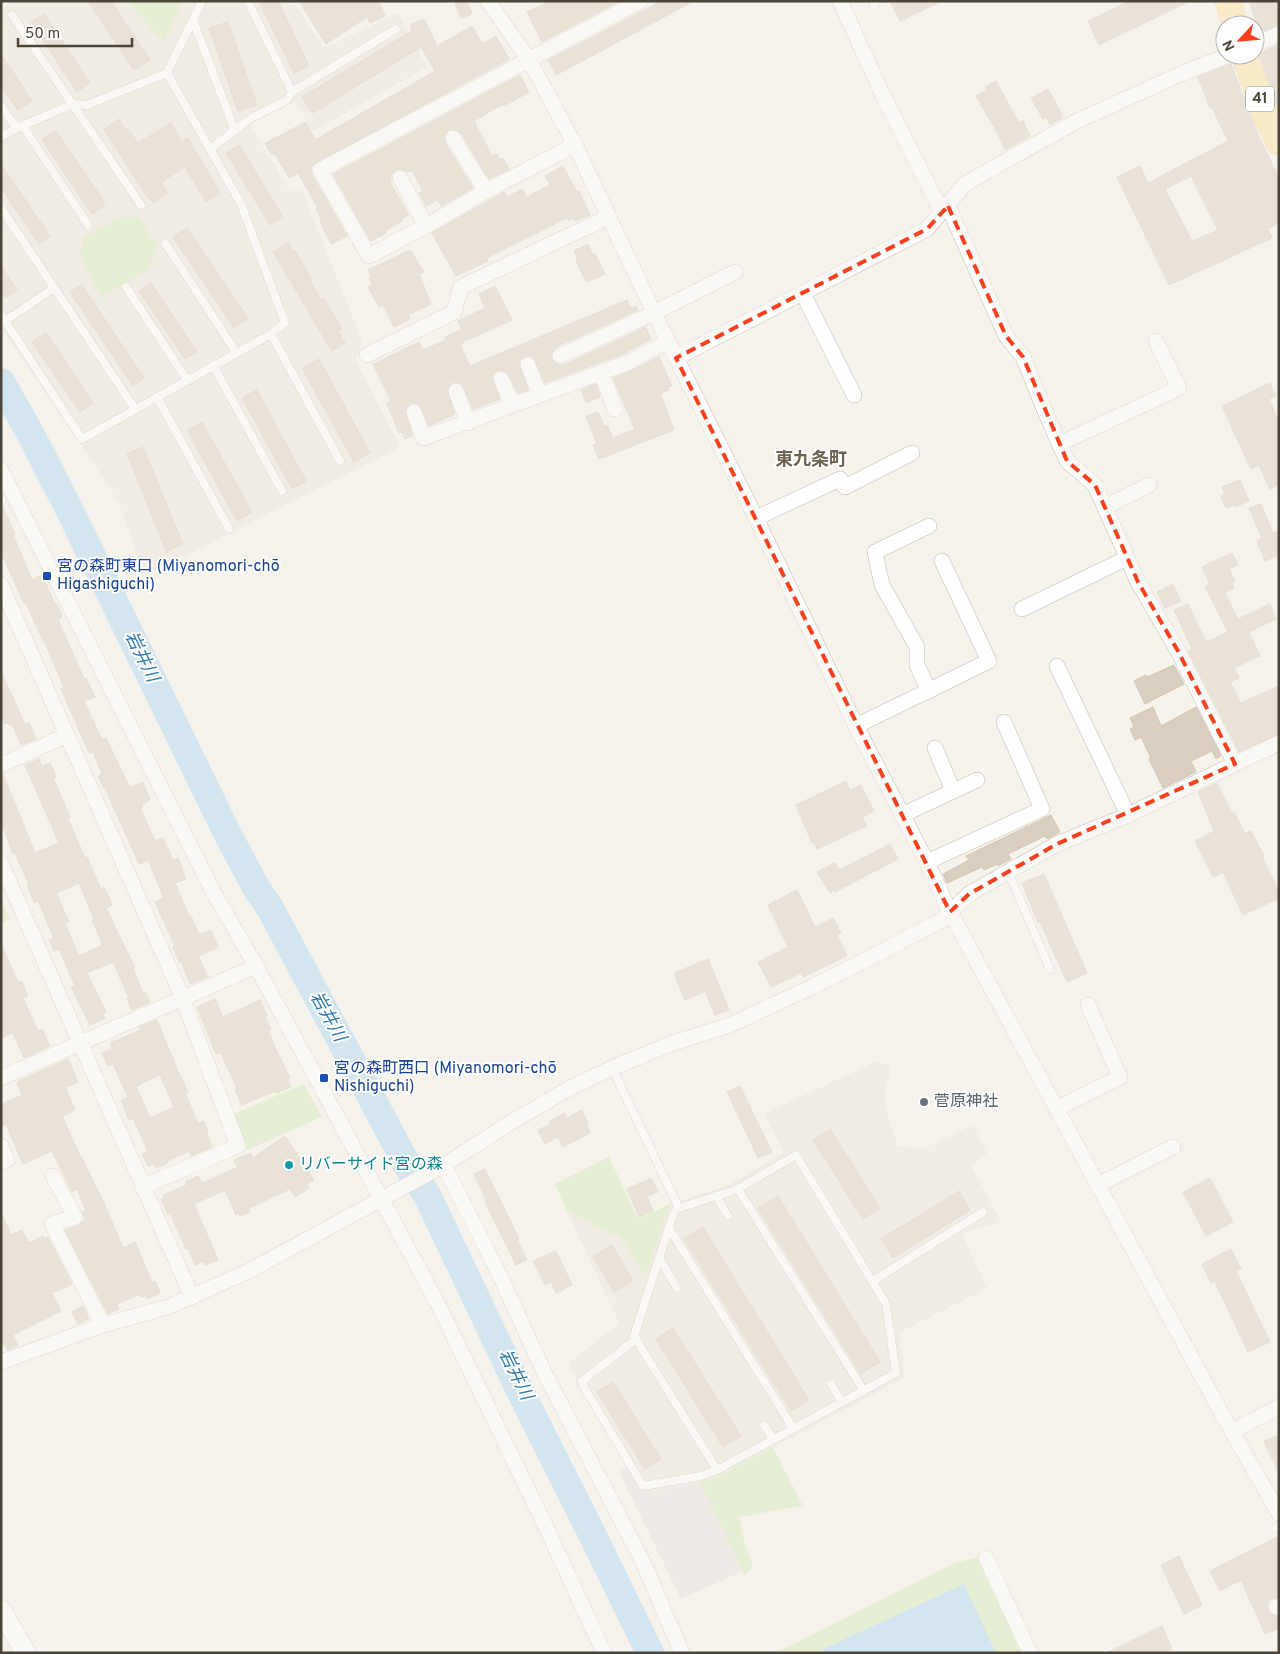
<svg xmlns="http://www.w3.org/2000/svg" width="1280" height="1654" font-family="Overpass,'Noto Sans JP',sans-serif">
	<rect width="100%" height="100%" fill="#f6f3ec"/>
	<!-- residential -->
	<g fill="#eae5da">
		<path d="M13,1H293L324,48L398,13L427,67L313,131L295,101L250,125L290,192L301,189L362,340L356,361L400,447L145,576L118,501L83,447L1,327V8Z"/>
		<path d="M877,1061L891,1067L885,1093L886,1111L898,1146L922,1149L973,1125L987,1153L972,1167L1001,1222L962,1233L987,1289L900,1332L904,1378L714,1479L700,1483L645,1493L568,1364L619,1323L566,1209L613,1236L619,1233L646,1275L670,1204L729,1185L784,1152L764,1114Z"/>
	</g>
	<!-- green -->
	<g fill="#d2eab5">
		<path d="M127,1H173L181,4L164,42Z"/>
		<path d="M122,216L139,218L157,246L150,269L102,297L79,256L83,238Z"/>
		<path d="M1,899L10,919L1,923Z"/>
		<path d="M304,1084L322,1117L247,1150L234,1114Z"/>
		<path d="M609,1157L638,1219L670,1204L646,1276L619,1234L613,1236L566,1209L555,1184Z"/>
		<path d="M773,1447L803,1506L739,1517L744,1540L753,1567L744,1575L700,1483L714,1479Z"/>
		<path d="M978,1557L1023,1653H996L963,1585L823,1649L825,1653H776L955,1563Z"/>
	</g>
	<!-- parking -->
	<path fill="#e5e3e0" d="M629,1467L645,1493L700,1483L743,1571L681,1599L619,1472Z"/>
	<!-- water -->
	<path fill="#a9d4f2" d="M964,1584L996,1653H825L823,1649Z"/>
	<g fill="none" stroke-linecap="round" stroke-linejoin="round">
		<!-- river -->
		<path stroke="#a9d4f2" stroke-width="28" d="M1,382L29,431L69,509L229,837L257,889L270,908L411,1172L427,1195L524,1399L593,1536L650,1653"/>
	</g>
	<!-- building -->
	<g fill="#d8cfc1" stroke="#d3c7b4" fill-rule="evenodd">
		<path d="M88,1H111L150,60L134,70Z"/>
		<path d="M259,1H278L309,66L294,73Z"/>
		<path d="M299,1H379L385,16L370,23L367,17L326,44Z"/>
		<path d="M462,1H466L472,14L461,18L455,4Z"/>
		<path d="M550,1H618V2L542,42L527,12Z"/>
		<path d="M662,1H694L556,75L548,60Z"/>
		<path d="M890,1H942L900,21Z"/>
		<path d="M1129,1H1190L1099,45L1088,21Z"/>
		<path d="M1257,1H1279V25L1260,32L1250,4Z"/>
		<path d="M44,14L90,83L77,92L31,22Z"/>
		<path d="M424,19L437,46L472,26L482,44L496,36L509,59L312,165L311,169L312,175L347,236L331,244L320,222L322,221L316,209L318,208L298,173L289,178L275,154L272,155L265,143L306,122L315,140L435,71L421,47L313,113L302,97L412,31L410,25Z"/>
		<path d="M228,22L257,105L238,111L209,28Z"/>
		<path d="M1279,44V108H1278L1259,54Z"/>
		<path d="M1,54L32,101L18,110L1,86Z"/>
		<path d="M1231,64L1258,135L1279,178V223L1268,229L1272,238L1169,285L1117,177L1140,166L1148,183L1228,141L1212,107L1210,108L1207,100L1198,77ZM1191,176L1218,230L1192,241L1165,189Z"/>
		<path d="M520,75L529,92L504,106L503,104L474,121L492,156L496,153L500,159L503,158L509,169L489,179L461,133L453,129L448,130L445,134V143L473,188L441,206L438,200L426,206L419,193L423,191L412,170L407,172L401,169L396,170L392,174L390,182L409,215L401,220L402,221L385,231L386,233L371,241L333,174Z"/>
		<path d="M996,81L1019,123L1023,121L1030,136L1005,150L998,134L976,96L987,90L985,87Z"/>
		<path d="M1048,89L1062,114H1060L1062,118L1050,125L1046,117L1043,119L1031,98Z"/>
		<path d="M119,119L126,130L128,129L138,143L171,123L182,142L188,138L220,193L206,202L185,167L163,181L161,183L168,193L153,203L146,195L104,129Z"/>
		<path d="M54,131L55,133L57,132L105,203L103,205L104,206L92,214L43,141V139Z"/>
		<path d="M239,145L283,217L270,225L226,153Z"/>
		<path d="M1,164L50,236L39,244L1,188Z"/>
		<path d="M563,166L577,192L579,191L590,215L575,221L573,218L569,221L567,218L487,258L488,261L456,276L432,233L504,192L507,197L522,189L527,197L550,185L545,176Z"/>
		<path d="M187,228L248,318L234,328L173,237Z"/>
		<path d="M288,243L294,252L295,251L312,280L310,281L321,300L324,299L342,329L338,331L345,343L332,351L273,252Z"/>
		<path d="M588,244L593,255L595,254L605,274L586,282L576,261L578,260L574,251Z"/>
		<path d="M410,250L424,272L419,274L431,304L408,315L410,319L394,327L383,305L379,307L368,287L372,285L369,278L371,276L368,270Z"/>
		<path d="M1,266L17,290L6,298L1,291Z"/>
		<path d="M151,283L197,352L185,359L139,291Z"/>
		<path d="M82,285L144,378L133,386L70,292Z"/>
		<path d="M495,286L512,320L463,342L464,343L460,345L470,366L627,300L630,308L636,306L638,310L556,347L551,355L552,360L559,365H564L646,327L651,339L623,354L545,383L534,358L530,356H525L520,360L519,364L528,390L518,393L507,372L498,370L493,374L492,379L500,399L473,409L462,384L457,382H452L447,390L455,414L429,426L420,405L415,403H410L405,411L413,436L405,439L402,432L399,433L387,403L391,401L373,364L419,342L423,350L446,340L445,337L462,329L458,321L485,308L479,294Z"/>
		<path d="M46,332L93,403L80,412L32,342Z"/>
		<path d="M659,357L672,386L668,387L669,390L660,393L674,430L599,459L593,445L597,444L586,416L598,412L604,426L607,425L613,438L635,429L613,378L631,371Z"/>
		<path d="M319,359L370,453L354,462L302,368Z"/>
		<path d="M1270,383L1276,396L1269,399L1279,422V485L1270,489L1259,465L1251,469L1222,406Z"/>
		<path d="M596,384L600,397L586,403L581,390Z"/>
		<path d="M257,390L306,481L292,489L242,398Z"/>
		<path d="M202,422L252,512L237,521L187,430Z"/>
		<path d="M143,447L183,544L166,551L127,454Z"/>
		<path d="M1240,480L1249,501L1235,507V505L1226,508L1221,496L1225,495L1222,487Z"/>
		<path d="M1,502L15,534L13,535L32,580L42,575L54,602L56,605H57L62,616H61V618L58,620L84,679L86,678L95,697L84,701L102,740L106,738L130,788L143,782L150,800L142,804L143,807L140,808L155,841L163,838L173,860L178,858L186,879L175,883L189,916H191L199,935L211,930L218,947L198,956L208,977L195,982L190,984L181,961L179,962L173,947L175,946L155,902L164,898L148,860L139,864L105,788H104L98,776L102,774L93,752L89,753L61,689L64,687L44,641H43L26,603H24L1,552Z"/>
		<path d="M1261,504L1273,533L1279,531V555L1265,561L1257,541L1262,538L1249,508Z"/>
		<path d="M1232,553L1238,565L1229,569L1235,582L1232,583L1234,588L1225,593L1238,619L1270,604L1276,619L1249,632L1260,656L1234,668L1239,678L1230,682L1241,703L1279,686V734L1239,752L1188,651L1192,649L1174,610L1188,604L1206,642L1228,632L1205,586L1210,584L1202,567Z"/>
		<path d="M1173,584L1181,601L1165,608L1157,592Z"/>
		<path d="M1174,665L1184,684L1145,704L1134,681L1146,675L1147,677Z"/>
		<path d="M1,671L25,725L29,723L36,739L21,745L12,724L9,725L8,723L5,724L1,714Z"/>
		<path d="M1153,707L1161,726L1196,707L1221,756L1216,759L1212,751L1191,761L1196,772L1163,788L1149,759L1151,758L1141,737L1135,740L1130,729L1134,727L1130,718Z"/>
		<path d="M39,759L42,766L50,763L56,777L53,778L70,817L68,819L85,858L87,857L101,889L104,887L112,905L106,908L135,968L133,969L143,993L145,992L150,1002L132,1010L127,999L129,998L113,962L87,973L106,1012L102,1014L105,1018L90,1025L71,987L75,986L59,949L54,951L49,940L54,938L38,901L34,902L27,885L29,884L15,853L13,854L1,821V774H3L35,853L59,843L25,765ZM79,883L94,919L92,920L103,945L79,956L65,924L69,922L56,893Z"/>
		<path d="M846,781L850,790L861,785L874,811L862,817L867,826L817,849L814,842L812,843L796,805Z"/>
		<path d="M1217,783L1232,813L1234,812L1245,834L1251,831L1264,856L1262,857L1279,892V898L1243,915L1223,872L1213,877L1195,841L1214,831L1198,792Z"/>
		<path d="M1051,815L1060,832L1047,839L1045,836L1008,854L1011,859L998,866L997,864L984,870L982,867L947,883L943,874L969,860L966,856Z"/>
		<path d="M890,844L898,859L835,892L834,890L830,893L817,872L835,863L839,870Z"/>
		<path d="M1044,874L1087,973L1067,982L1040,922L1038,923L1022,883Z"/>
		<path d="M797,890L815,927L833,918L841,933L837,935L847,956L803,977L801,973L771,987L758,962L788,947L768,905Z"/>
		<path d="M1,944L18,982L22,981L28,996L23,998L38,1031L42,1029L50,1046L24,1058L13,1033L1,1038Z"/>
		<path d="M708,959L729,1010L715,1015L705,991L685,1000L674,973Z"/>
		<path d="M215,999L223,1017L260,1000L267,1016L265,1017L271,1030L268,1031L273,1041H272L290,1078L287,1080L291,1087L276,1093L275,1091L242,1105L235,1090L237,1089L221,1053L216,1054L197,1007Z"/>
		<path d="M157,1020L178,1071L188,1092L185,1093L198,1123L204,1121L208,1131L206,1132L212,1147L191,1156L189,1151L167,1161L168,1163L156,1168L154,1164L148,1166L142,1154L148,1151L133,1118L129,1120L121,1100L128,1097L113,1064L108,1066L102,1053L112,1049L110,1043L141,1030L139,1027ZM160,1075L174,1107L150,1118L136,1086Z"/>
		<path d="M68,1059L78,1082L65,1087L75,1110L62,1116L81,1158H82L104,1203L123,1248L135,1242L152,1282L155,1281L160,1293L147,1299L145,1296L141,1297L140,1294L117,1304L119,1309L108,1314L65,1230L78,1226L85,1219L83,1212L86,1211L77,1189L72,1192L52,1151L23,1164L6,1124L1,1126V1104L22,1095L17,1082Z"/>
		<path d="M740,1086L772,1152L758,1158L727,1092Z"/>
		<path d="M582,1110L588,1123L586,1124L590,1133L563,1147L558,1137L545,1144L538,1130L551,1124L549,1121L565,1113L567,1118Z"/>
		<path d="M830,1129L880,1208L863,1219L813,1140Z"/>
		<path d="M285,1136L314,1180L307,1184L309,1188L295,1197L290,1189L249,1208L250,1212L240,1216L239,1213L236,1215L225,1190L194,1204L218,1260L205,1265L203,1261L195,1265L188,1248L186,1249L170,1213L168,1215L161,1199L164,1198L163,1195L187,1185L185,1182L198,1176L202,1183L238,1167L234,1160L251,1153L253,1158Z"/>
		<path d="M485,1169L519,1239L517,1240L527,1260L516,1265L485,1202H487L474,1174Z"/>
		<path d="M651,1178L658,1192L647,1196L653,1211L639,1217L627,1189Z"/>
		<path d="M1210,1178L1233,1222L1206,1236L1183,1192Z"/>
		<path d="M959,1191L970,1210L893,1258L881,1239Z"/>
		<path d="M778,1196L880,1362L861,1374L758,1208Z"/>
		<path d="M1,1211L11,1235L22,1230L29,1243L43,1236L44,1239L48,1237L72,1284L52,1293L61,1311L13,1335L18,1345L7,1350L1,1341Z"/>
		<path d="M703,1227L809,1400L791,1411L684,1239Z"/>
		<path d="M612,1245L633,1281L614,1292L593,1256Z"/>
		<path d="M1231,1249L1241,1269L1236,1271L1270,1342L1248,1352L1215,1282L1211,1283L1202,1264Z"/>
		<path d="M556,1251L572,1285L556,1293L551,1282L545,1285L533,1261Z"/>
		<path d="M83,1306L89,1319L78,1324L72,1312Z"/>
		<path d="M673,1328L741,1436L723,1447L656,1339Z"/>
		<path d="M613,1382L661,1459L645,1469L597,1392Z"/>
		<path d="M1279,1435V1474L1264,1441Z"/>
		<path d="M1279,1536V1597L1269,1600L1267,1606L1270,1614L1279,1616V1628L1265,1634L1241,1580L1220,1591L1210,1571Z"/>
		<path d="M1179,1556L1202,1605L1184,1614L1161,1565Z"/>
		<path d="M1162,1626L1172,1649L1166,1653H1106Z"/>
	</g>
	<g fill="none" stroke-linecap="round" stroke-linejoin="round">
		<defs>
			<g id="service">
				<path d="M248,1L292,92"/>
				<path d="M874,5L877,1"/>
				<path d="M12,15L141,205"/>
				<path d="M193,20L235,131"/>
				<path d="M1,106L17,128"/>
				<path d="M23,126L88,225"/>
				<path d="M1,137L17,128L73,104L87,105L167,73L202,1"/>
				<path d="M210,149L251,118L287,100L292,92L396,29"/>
				<path d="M1,208L135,409"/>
				<path d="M165,243L236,352"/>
				<path d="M126,287L187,380"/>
				<path d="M1,315L82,439L271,334L285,323L241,204L167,73"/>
				<path d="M5,321L54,288"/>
				<path d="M271,334L340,461"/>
				<path d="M213,365L282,491"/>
				<path d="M157,397L229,529"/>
				<path d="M1008,871L1050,969"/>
				<path d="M612,1068L679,1208"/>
				<path d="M796,1155L886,1304L896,1373L717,1470L634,1336L674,1212L679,1208L738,1189Z"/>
				<path d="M738,1189L864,1391"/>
				<path d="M716,1196L728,1216"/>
				<path d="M669,1228L793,1428"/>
				<path d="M659,1258L677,1288"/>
				<path d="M873,1281L983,1212"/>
				<path d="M636,1339L581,1382L643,1486L701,1476L717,1470"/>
				<path d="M831,1384L842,1402"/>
				<path d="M764,1425L773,1439"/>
				<path d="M1275,1528L1279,1526"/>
			</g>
			<g id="minor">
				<path d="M488,1L529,60L575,145L654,313L756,518L856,726L927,862L950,912L1222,1414L1279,1514"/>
				<path d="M840,1L881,91L942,212"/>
				<path d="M1255,44L1279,34"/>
				<path d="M453,138L486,191"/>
				<path d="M575,145L486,191L426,226L369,256L320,170L640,1"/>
				<path d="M400,178L426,226"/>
				<path d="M948,206L1006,336L1023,357L1047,416L1067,461L1095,485L1138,582L1178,651L1235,764"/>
				<path d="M803,294L854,395"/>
				<path d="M367,355L454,312L461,287L608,217"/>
				<path d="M560,356L654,313L735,272"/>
				<path d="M676,358L927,229L965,184L1075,122L1183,73L1229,55"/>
				<path d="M528,365L540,395"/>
				<path d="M601,372L615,409"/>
				<path d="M501,379L513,405"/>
				<path d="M456,391L468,423"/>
				<path d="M414,412L423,438L627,363L668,341"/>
				<path d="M1059,444L1179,388L1156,341"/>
				<path d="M1,470L214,893L256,966L440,1308L545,1525L604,1653"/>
				<path d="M1105,507L1149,485"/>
				<path d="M756,518L840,479L845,487L912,453"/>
				<path d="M929,526L875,552L882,585L917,647V665L929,691"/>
				<path d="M1,585L183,999L238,1146L142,1187"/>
				<path d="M1022,609L1127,558"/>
				<path d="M1057,666L1128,815"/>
				<path d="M856,726L989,661L942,561"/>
				<path d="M935,748L953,791"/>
				<path d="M1,765L67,735"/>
				<path d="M902,815L977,780"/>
				<path d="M927,862L1042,809L1004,722"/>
				<path d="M1,863L192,1297"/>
				<path d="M1,1078L256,966"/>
				<path d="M1056,1109L1120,1077L1088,1005"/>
				<path d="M1,1146L7,1160L1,1162"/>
				<path d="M444,1165L500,1276L544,1372L643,1562L682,1653"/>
				<path d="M53,1176L75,1217L52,1224L103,1325"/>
				<path d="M1098,1185L1173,1147"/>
				<path d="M1,1362L103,1325L168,1307L247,1272L444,1165L510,1123L568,1089L612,1068L673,1043L730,1025L814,986L941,921L969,894L1057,844L1128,815L1279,743"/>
				<path d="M1232,1431L1279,1407"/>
				<path d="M986,1558L1030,1653"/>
				<path d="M1276,1607L1279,1606"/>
			</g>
			<path id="tertiary" d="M1,1610L26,1653"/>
			<g id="primary">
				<path d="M1228,1L1235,25"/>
				<path d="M1244,55L1268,121L1279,142"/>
			</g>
		</defs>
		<!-- service casing -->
		<use href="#service" stroke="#c2bbae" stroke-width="9"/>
		<!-- minor casing -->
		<use href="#minor" stroke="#c2bbae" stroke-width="16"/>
		<!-- tertiary casing -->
		<use href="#tertiary" stroke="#c2bbae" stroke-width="21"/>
		<!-- primary casing -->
		<use href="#primary" stroke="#e6c16a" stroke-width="26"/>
		<!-- service -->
		<use href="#service" stroke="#fff" stroke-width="8"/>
		<!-- minor -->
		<use href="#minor" stroke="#fff" stroke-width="15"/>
		<!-- tertiary -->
		<use href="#tertiary" stroke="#fff" stroke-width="20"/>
		<!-- primary -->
		<use href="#primary" stroke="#ffe39c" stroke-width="25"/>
	</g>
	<!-- marked area -->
	<path d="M0 0H1280V1654H0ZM948,206L1006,336L1023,357L1067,461L1095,485L1138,582L1178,651L1235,764L1057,844L969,894L950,912L676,358L927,229Z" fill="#f6f3ec" fill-opacity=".55" fill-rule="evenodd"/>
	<path fill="none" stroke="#fc3f1d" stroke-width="4" stroke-dasharray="10 6" stroke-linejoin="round" d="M948,206L1006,336L1023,357L1067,461L1095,485L1138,582L1178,651L1235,764L1057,844L969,894L950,912L676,358L927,229Z"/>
	<!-- markers -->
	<g fill="#1a4fb4" stroke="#fff" stroke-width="2">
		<rect x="42" y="571" width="10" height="10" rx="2.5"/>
		<rect x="319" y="1073" width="10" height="10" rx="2.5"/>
	</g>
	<circle fill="#6b7280" stroke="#fff" stroke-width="2" cx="924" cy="1102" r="5"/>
	<circle fill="#0f9aa8" stroke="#fff" stroke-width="2" cx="289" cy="1165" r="5"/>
	<g text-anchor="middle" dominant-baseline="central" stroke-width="4" stroke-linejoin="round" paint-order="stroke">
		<!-- shield labels -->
		<rect fill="#fff" stroke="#817c74" stroke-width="1" x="1246" y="86.5" width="28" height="25" rx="4"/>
		<g font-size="15" font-weight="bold" fill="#4b4439">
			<text x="1260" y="99">41</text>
		</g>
		<!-- transit labels -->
		<g font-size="16" fill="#164399" stroke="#fff" text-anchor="start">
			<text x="57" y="567">宮の森町東口 (Miyanomori-chō<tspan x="57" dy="18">Higashiguchi)</tspan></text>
			<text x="334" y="1069">宮の森町西口 (Miyanomori-chō<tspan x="334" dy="18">Nishiguchi)</tspan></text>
		</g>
		<!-- worship labels -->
		<g font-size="16" fill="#5b616d" stroke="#fff" text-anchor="start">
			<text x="934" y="1102">菅原神社</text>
		</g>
		<!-- culture labels -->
		<g font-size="16" fill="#0d838f" stroke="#fff" text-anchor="start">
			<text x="299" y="1165">リバーサイド宮の森</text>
		</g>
		<!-- neighbourhood labels -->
		<g font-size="18" font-weight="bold" fill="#6e6250" stroke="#fff">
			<text x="811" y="460">東九条町</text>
		</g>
		<!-- water labels -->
		<g font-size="18" font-style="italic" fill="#2e7ab2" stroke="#fff">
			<text transform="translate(141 657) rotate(64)">岩井川</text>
			<text transform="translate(327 1017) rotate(61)">岩井川</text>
			<text transform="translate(515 1375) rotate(64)">岩井川</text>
		</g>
	</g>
	<!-- border -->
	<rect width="1280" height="1654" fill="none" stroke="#4b4439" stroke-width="5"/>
	<!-- north arrow -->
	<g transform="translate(1240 40) rotate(244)"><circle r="24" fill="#ffffff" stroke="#b7b4b0"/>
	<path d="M0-4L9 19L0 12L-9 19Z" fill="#fc3f1d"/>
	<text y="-8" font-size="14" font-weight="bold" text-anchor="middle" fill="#4b4439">N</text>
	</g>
	<!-- scale -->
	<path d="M18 38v8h114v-8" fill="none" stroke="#4b4439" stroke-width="2.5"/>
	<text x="25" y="38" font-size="15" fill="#4b4439" stroke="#ffffff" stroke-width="4" paint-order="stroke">50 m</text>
</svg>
